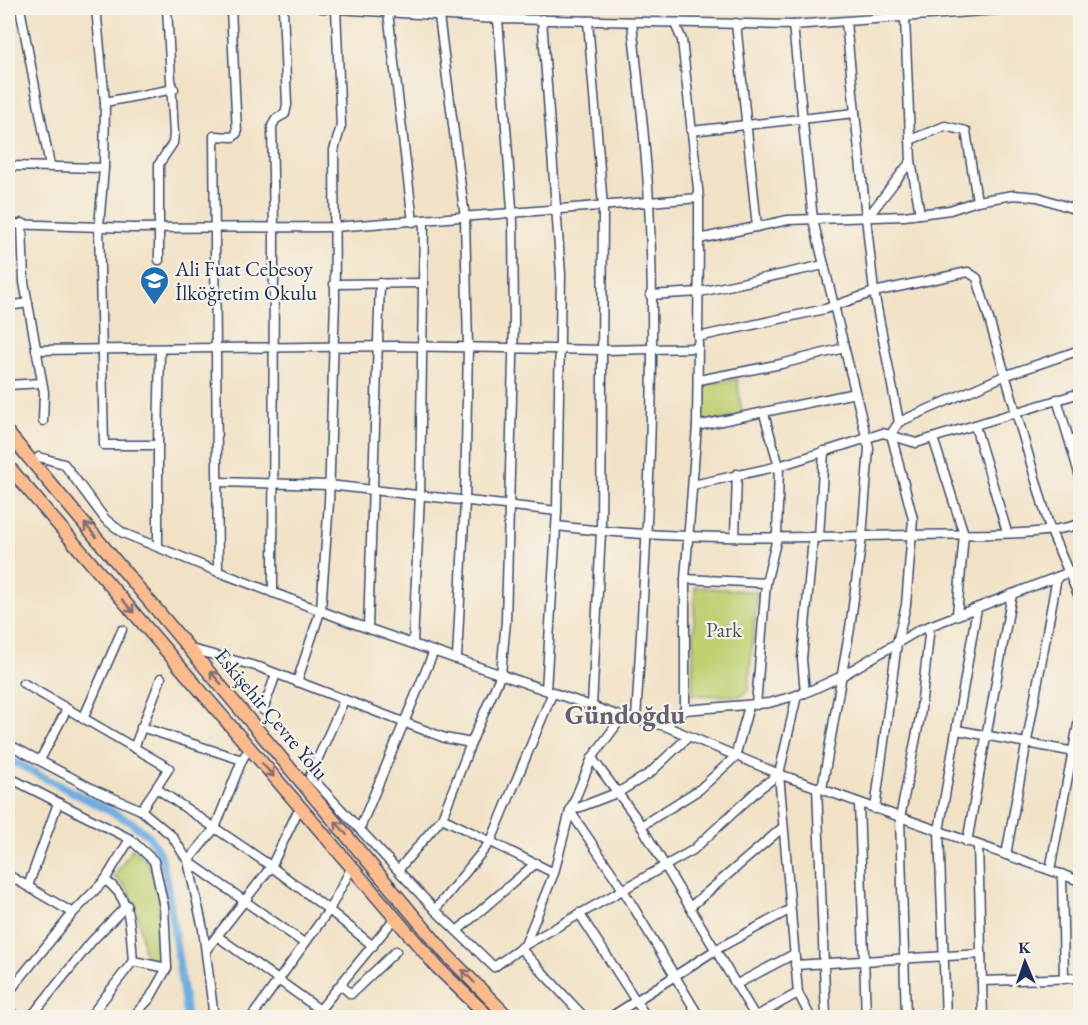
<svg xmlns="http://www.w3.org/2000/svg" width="1088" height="1025" font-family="'EB Garamond',serif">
	<rect width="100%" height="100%" fill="#f7f3e8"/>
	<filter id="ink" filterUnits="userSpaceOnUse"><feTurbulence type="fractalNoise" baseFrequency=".0167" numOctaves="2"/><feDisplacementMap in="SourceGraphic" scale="12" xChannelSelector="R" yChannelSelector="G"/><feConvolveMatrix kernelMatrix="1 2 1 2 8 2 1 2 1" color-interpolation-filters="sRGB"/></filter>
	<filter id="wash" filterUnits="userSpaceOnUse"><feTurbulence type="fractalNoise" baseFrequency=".008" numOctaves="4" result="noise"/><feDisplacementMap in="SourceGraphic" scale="24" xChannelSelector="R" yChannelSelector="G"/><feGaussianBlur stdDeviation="1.35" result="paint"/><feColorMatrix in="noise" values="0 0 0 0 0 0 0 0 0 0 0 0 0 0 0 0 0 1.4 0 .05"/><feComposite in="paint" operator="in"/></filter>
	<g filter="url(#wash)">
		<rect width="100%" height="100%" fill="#f1e2c6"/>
		<!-- green -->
		<g fill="#bfd072" stroke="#6d8068" stroke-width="1.5">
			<path d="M737,379L742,415L701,425V386Z"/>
			<path d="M695,587L757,592L748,691L741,696L692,695Z"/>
			<path d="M132,849C168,866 158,924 160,958H145C140,931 139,891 114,877Z"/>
		</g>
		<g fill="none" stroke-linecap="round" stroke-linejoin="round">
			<!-- canal -->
			<path stroke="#6eade1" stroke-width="8" d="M8,759L131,822L149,836L160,854L166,878L187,1018"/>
		</g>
	</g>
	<g filter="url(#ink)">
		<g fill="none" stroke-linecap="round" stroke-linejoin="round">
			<!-- minor-tunnel -->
			<path stroke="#c6beb1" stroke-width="8" stroke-dasharray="8 4" stroke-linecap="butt" d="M8,453L28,455"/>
			<defs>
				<g id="minor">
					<path d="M20,8L50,166"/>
					<path d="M321,8L498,19L793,25L1023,8"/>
					<path d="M388,12L413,222"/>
					<path d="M439,16L465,218L468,347L465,501L457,658"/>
					<path d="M905,18L911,161L920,214"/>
					<path d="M542,19L561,274L557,511"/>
					<path d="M588,21L603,207L601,532L592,706"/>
					<path d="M632,22C638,82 646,143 649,203C658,375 646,548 636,720"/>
					<path d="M846,22L855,113"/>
					<path d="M736,23L757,227"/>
					<path d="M793,25L813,220L869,448L862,537L850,628L822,789"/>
					<path d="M105,102L174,89"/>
					<path d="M691,131L855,113L874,292L825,309L698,337L699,239"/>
					<path d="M910,140L945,126L966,131L977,201"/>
					<path d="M8,166L104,168L105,102L96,8"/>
					<path d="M104,168L99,226L104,445H158V547"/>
					<path d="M699,198V239L788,220L904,216L950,210L977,201L1014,195L1038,197L1080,211"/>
					<path d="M867,218L911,161"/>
					<path d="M22,223L24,282L44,392L43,421"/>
					<path d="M8,224L132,228L334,227L699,198L682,40L675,24"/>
					<path d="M159,260V164L173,143L174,134L167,8"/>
					<path d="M334,284L424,283"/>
					<path d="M650,295L700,292L824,265"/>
					<path d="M8,306L28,303"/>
					<path d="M36,350L398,346L603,350L698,348"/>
					<path d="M699,380L781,364L844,348"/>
					<path d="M8,385L42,383"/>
					<path d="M1057,399L1080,477"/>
					<path d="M764,414L779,466L777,538L766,583"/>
					<path d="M899,422L874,292L968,272L977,278L1050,529L1080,599"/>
					<path d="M697,426L855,393"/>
					<path d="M975,426L1007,532"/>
					<path d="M933,438L964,534L957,615"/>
					<path d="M1070,441L1080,438"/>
					<path d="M158,445L160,351"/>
					<path d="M39,457L64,464L105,519L123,533L211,569L358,625L617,715L665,726L779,774L1080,881"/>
					<path d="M218,482L329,485L557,511L546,690"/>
					<path d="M693,485L779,466L883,433L916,443L1080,393"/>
					<path d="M557,526C675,541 794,538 912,535C960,533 1036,538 1080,524"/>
					<path d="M735,537L737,474"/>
					<path d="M819,538L824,451"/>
					<path d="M218,572L214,136L233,137L237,133L231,8"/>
					<path d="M685,579L766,583L756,705"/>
					<path d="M273,593L274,226L272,126L276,119L285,114L287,105L283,8"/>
					<path d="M368,628L380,283"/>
					<path d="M413,643L420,495L424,221"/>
					<path d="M191,649L259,667L445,738L471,743L501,674L506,621L514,322L513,222L498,19"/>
					<path d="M297,682L321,609L329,502L335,299L334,150L341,126L336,9"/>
					<path d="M23,683L169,768L156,788L265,862L329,910L251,1018"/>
					<path d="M805,693L802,659L813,538"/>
					<path d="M344,700L310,776L435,910L494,967L525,945L693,850L759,789L779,774"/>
					<path d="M263,710L276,674"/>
					<path d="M685,710V579L697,426L698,343"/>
					<path d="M83,719L122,630"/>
					<path d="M665,726L685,710L769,703L805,693L840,677L919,630L1080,568"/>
					<path d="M141,727L242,760L245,755"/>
					<path d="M957,730L1080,753"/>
					<path d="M688,737L650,773L619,792L570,811L622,888L700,1018"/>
					<path d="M8,744L97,791L141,810L172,836L188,861L203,929L214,1018"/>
					<path d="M134,748L161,678"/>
					<path d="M592,758L637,819L755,1016"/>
					<path d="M40,760L67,709"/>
					<path d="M242,760L215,828L188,861L304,943"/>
					<path d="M8,777L130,839L154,861L164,907L167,968L150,998L132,1018"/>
					<path d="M817,787L826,1018"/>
					<path d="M859,803L866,1018"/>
					<path d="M875,809L897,643L906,605L913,519L891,434L899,422L1004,376L1080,350"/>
					<path d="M141,810L156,788"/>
					<path d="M442,818L554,873L570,811L592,758L623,716"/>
					<path d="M641,826L700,789L735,757L749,706"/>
					<path d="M360,828L434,651"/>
					<path d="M967,842L1012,594"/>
					<path d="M978,846L983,1018"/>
					<path d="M1006,855L1057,577"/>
					<path d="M351,869L329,910L373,946"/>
					<path d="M399,869L442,818L471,743"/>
					<path d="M1050,870L1080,714"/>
					<path d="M1062,874L1064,979"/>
					<path d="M8,875L73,913"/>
					<path d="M105,880C133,898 130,931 133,961L167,968"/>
					<path d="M28,886L58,803"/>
					<path d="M690,907L782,828"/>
					<path d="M435,910L491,841L553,692"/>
					<path d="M579,913L647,1018"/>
					<path d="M457,931L536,863"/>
					<path d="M217,936L320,1010"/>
					<path d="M525,945L554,873"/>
					<path d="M520,948L585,1018"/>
					<path d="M206,950L271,867L296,815"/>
					<path d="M795,965L981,954"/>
					<path d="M982,981L1080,978"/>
					<path d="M737,984L794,954"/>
					<path d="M341,985L351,994L396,951"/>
					<path d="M8,993L73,913L105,880L130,839"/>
					<path d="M798,993L811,1018"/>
					<path d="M8,1009L17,1018"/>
					<path d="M30,1018L92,941L127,905"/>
					<path d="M89,1018L133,961"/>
					<path d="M313,1018L395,918"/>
					<path d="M609,1018L717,949L789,910"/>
					<path d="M753,1018L798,993L779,774L797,695"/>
					<path d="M906,1018L900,818L920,717L930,626"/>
					<path d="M946,1018L939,831L977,608"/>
				</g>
				<g id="highway">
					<path d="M8,433L446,954L509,1018"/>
					<path d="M8,466L438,968L490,1018"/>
				</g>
			</defs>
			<!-- minor casing -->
			<use href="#minor" stroke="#3b4a6e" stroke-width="11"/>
			<!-- highway casing -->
			<use href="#highway" stroke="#3b4a6e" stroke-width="15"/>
			<!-- minor -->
			<use href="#minor" stroke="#fff" stroke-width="8"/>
			<!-- highway -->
			<use href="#highway" stroke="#fbbb8d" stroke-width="12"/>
		</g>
		<!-- one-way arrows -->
		<defs><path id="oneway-shaft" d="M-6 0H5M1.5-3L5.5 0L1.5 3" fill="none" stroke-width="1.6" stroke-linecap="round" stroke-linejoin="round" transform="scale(1.5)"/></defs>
		<g stroke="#806e73">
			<use href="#oneway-shaft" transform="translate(90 530) rotate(-130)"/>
			<use href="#oneway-shaft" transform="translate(128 606) rotate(49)"/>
			<use href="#oneway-shaft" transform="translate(216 678) rotate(-130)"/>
			<use href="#oneway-shaft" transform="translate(268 770) rotate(49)"/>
			<use href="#oneway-shaft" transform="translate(341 828) rotate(-130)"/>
			<use href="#oneway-shaft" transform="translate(468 976) rotate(-134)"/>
		</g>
	</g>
	<!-- icons -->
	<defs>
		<symbol id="school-pin" viewBox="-11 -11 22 30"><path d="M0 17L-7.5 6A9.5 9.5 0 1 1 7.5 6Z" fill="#1f6fb2" stroke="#f7f3e8"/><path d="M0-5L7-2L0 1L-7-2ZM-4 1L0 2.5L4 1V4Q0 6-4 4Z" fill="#fff"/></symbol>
	</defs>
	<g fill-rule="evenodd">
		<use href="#school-pin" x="138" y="264" width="33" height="45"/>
	</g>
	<g text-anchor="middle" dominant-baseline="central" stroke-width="4.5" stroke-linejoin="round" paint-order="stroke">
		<!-- poi labels -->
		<g font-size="21" fill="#1b2f5e" stroke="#f7f3e8" text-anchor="start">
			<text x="175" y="268">Ali Fuat Cebesoy<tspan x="175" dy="24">İlköğretim Okulu</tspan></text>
		</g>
		<!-- park labels -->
		<g font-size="21" fill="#445763" stroke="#f7f3e8">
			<text x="724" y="629">Park</text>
		</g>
		<!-- street labels -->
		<g font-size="21" fill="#1b2f5e" stroke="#f7f3e8">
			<text transform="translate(272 714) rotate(50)">Eskişehir Çevre Yolu</text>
		</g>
		<!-- district labels -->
		<g font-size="27" font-weight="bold" fill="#635f74" stroke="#f7f3e8">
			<text x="625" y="714">Gündoğdu</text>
		</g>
	</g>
	<!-- margin -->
	<rect width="1088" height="1025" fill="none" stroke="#f7f3e8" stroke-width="30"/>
	<!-- north arrow -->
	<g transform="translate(1025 962) rotate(358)" stroke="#f7f3e8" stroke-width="4.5" paint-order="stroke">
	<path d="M0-4.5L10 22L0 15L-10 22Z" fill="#1b2f5e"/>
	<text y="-9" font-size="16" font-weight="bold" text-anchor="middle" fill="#1b2f5e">K</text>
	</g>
</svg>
